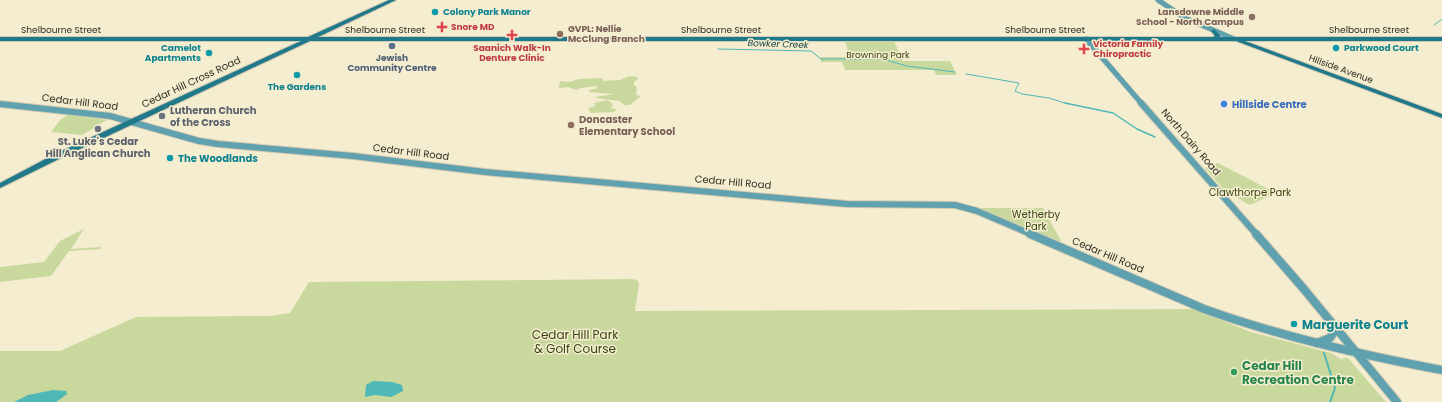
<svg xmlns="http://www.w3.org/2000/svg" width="1442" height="402" font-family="Poppins,sans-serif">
	<rect width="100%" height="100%" fill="#f5edd0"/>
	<!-- green -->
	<g fill="#c9d99d">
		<path d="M845,41H894L903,61H950L957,75H936L934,70H845L842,62H821L820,57H850Z"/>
		<path d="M629,76L637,77L638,80L634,81V85L637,87L636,95L641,96L630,105H624L620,101L596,98L595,97L614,94L589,92V90L598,88L595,86L581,88L576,90L568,87L559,88L560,81L569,82L579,79L602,78L603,81L620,80Z"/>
		<path d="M607,100L612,103L613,106L610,107L617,110L614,112L591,113L588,108L595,106L594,103Z"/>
		<path d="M68,115L107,120L82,135L51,132L60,120Z"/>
		<path d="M1218,163L1276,193L1250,205L1226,192L1205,168Z"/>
		<path d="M973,208H1043L1061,241H1056L1017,224Z"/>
		<path d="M84,229L71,249L101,247V249L69,251L51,276L0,282V267L44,262L60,241Z"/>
		<path d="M631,279L637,280L639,283L635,311L1193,309L1251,332L1331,353L1343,360V358H1348L1386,402H0V351H60L136,317L270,316L290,313L309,282Z"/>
	</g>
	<!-- water -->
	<g fill="#50b7b7">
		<path d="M373,381L392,382L402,385L403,391L391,397L375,395L365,397L366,385Z"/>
		<path d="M53,390L66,391L67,394L56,402H14L28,395Z"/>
	</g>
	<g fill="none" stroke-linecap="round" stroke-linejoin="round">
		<!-- stream-far2 -->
		<g stroke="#50b7b7" stroke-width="1">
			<path d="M1434,25L1442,19"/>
			<path d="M718,49L811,51L821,59H882L907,66L955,72"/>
			<path d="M966,74L1019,83L1015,91L1022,94L1049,98L1068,104"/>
		</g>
		<!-- stream-far1 -->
		<path stroke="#50b7b7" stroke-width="1.5" d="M1065,103L1113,113L1137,129L1155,137"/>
		<!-- stream -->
		<path stroke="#50b7b7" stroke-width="2" d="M1324,353L1335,388L1330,402"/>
		<defs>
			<g id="tertiary-far2">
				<path d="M1158,0L1185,18L1234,39"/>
				<path d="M1086,39L1142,104"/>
			</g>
			<g id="tertiary-far1">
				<path d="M1141,103L1257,235"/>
				<path d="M0,104L110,116L199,141L218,144L353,156L485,172L847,204L955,205L977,211L1033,235"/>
			</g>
			<g id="tertiary">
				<path d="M1030,234L1204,309C1282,337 1361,355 1442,370"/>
				<path d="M1256,234L1303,288L1397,402"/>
				<path d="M1317,343L1330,338L1336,329"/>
			</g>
			<path id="secondary" d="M389,0H396L318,37H1213L1215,36L1211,31L1214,29L1220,35V37H1442V41H1245L1442,114V118L1236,41H310L61,158L0,188V183L55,154L301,41H0V37H308Z"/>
		</defs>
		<!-- tertiary-far2 casing -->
		<use href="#tertiary-far2" stroke="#d2cab1" stroke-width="6"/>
		<!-- tertiary-far1 casing -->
		<use href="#tertiary-far1" stroke="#d2cab1" stroke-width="8"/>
		<!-- tertiary casing -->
		<use href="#tertiary" stroke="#d2cab1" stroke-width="10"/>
		<!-- secondary casing -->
		<use href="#secondary" stroke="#d2cab1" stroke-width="2"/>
		<!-- tertiary-far2 -->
		<use href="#tertiary-far2" stroke="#60a1b0" stroke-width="5"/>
		<!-- tertiary-far1 -->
		<use href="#tertiary-far1" stroke="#60a1b0" stroke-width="6"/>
		<!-- tertiary -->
		<use href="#tertiary" stroke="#60a1b0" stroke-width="8"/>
		<!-- secondary -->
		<use href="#secondary" fill="#1f798a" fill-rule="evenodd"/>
	</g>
	<!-- markers -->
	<g fill="#0f9aa8" stroke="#f5edd0" stroke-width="1.5">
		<circle cx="435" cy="12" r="4"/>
		<circle cx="1336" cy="48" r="4"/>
		<circle cx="209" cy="53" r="4"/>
		<circle cx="297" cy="75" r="4"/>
		<circle cx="170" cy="158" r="4"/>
		<circle cx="1294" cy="324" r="4"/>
	</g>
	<g fill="#8d6e63" stroke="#f5edd0" stroke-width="1.5">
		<circle cx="1252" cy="17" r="4"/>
		<circle cx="560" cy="34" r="4"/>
		<circle cx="571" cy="125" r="4"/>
	</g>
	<g fill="#e0444e" stroke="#f5edd0" stroke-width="1.5">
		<path d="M440 21h4v4h4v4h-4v4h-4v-4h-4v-4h4z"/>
		<path d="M510 29h4v4h4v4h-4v4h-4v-4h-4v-4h4z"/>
		<path d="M1082 43h4v4h4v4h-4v4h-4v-4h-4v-4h4z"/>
	</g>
	<circle fill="#5c6f8a" stroke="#f5edd0" stroke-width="1.5" cx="392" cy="46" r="4"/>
	<circle fill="#3f7fe0" stroke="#f5edd0" stroke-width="1.5" cx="1224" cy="104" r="4"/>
	<g fill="#6b7280" stroke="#f5edd0" stroke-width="1.5">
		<circle cx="162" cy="116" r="4"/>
		<circle cx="98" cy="129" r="4"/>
	</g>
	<circle fill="#2e9e5b" stroke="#f5edd0" stroke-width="1.5" cx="1234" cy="372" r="4"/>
	<g text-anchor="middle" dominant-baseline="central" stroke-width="3" stroke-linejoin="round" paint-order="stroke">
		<!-- far-culture labels -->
		<g font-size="9" font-weight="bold" fill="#0d838f" stroke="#f5edd0" text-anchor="start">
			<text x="443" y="12">Colony Park Manor</text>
			<text x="201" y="48" text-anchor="end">Camelot<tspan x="201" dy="10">Apartments</tspan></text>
			<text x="1344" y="48">Parkwood Court</text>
			<text x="297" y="87" text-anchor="middle">The Gardens</text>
		</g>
		<!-- far-education labels -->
		<g font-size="9" font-weight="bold" fill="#785e54" stroke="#f5edd0" text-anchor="end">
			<text x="1244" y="12">Lansdowne Middle<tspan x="1244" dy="10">School - North Campus</tspan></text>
			<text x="568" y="29" text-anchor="start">GVPL: Nellie<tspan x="568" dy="10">McClung Branch</tspan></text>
		</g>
		<!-- far-health labels -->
		<g font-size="9" font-weight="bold" fill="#be3a42" stroke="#f5edd0" text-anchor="start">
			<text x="451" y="27">Snore MD</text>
			<text x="1093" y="44">Victoria Family<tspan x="1093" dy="10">Chiropractic</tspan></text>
			<text x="512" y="48" text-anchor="middle">Saanich Walk-In<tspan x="512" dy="10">Denture Clinic</tspan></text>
		</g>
		<!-- far-street labels -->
		<g font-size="9" fill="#302d22" stroke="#f5edd0">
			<text x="61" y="30">Shelbourne Street</text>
			<text x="385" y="30">Shelbourne Street</text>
			<text x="721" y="30">Shelbourne Street</text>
			<text x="1045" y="30">Shelbourne Street</text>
			<text x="1369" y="30">Shelbourne Street</text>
			<text transform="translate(1341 69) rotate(20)">Hillside Avenue</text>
		</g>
		<!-- far-water labels -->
		<g font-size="9" font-style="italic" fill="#144343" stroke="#f5edd0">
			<text transform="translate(778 44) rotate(2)">Bowker Creek</text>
		</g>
		<!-- far-park labels -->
		<g font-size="9" fill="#3a4410" stroke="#f5edd0">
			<text x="878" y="55">Browning Park</text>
		</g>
		<!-- far-service labels -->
		<g font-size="9" font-weight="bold" fill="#4e5e75" stroke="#f5edd0">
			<text x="392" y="58">Jewish<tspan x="392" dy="10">Community Centre</tspan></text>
		</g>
		<!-- street labels -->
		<g font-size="10" fill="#302d22" stroke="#f5edd0">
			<text transform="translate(191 82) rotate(-25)">Cedar Hill Cross Road</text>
			<text transform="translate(80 102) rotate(7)">Cedar Hill Road</text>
			<text transform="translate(1191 142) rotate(49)">North Dairy Road</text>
			<text transform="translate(411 152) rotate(7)">Cedar Hill Road</text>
			<text transform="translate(733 182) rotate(5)">Cedar Hill Road</text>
			<text transform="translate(1108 255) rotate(23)">Cedar Hill Road</text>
		</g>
		<!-- shop labels -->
		<g font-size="10" font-weight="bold" fill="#366cbe" stroke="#f5edd0" text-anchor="start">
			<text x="1232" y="104">Hillside Centre</text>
		</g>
		<!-- worship labels -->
		<g font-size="10" font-weight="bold" fill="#5b616d" stroke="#f5edd0" text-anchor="start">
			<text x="170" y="110">Lutheran Church<tspan x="170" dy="12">of the Cross</tspan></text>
			<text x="98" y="141" text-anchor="middle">St. Luke's Cedar<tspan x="98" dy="12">Hill Anglican Church</tspan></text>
		</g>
		<!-- education labels -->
		<g font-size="10" font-weight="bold" fill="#785e54" stroke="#f5edd0" text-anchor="start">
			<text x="579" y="119">Doncaster<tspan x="579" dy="12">Elementary School</tspan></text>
		</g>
		<!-- culture labels -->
		<g font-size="10" font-weight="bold" fill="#0d838f" stroke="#f5edd0" text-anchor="start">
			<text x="178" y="158">The Woodlands</text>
		</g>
		<!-- park labels -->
		<g font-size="10" fill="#3a4410" stroke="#f5edd0">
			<text x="1250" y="192">Clawthorpe Park</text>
			<text x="1036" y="214">Wetherby<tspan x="1036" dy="12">Park</tspan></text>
		</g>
		<!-- near-culture labels -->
		<g font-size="12" font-weight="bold" fill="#0d838f" stroke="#f5edd0" text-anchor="start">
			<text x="1302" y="324">Marguerite Court</text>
		</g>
		<!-- near-park labels -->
		<g font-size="12" fill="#3a4410" stroke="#f5edd0">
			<text x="575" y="334">Cedar Hill Park<tspan x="575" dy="14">&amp; Golf Course</tspan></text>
		</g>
		<!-- near-leisure labels -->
		<g font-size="12" font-weight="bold" fill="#27864d" stroke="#f5edd0" text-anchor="start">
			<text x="1242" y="365">Cedar Hill<tspan x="1242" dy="14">Recreation Centre</tspan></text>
		</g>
	</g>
</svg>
